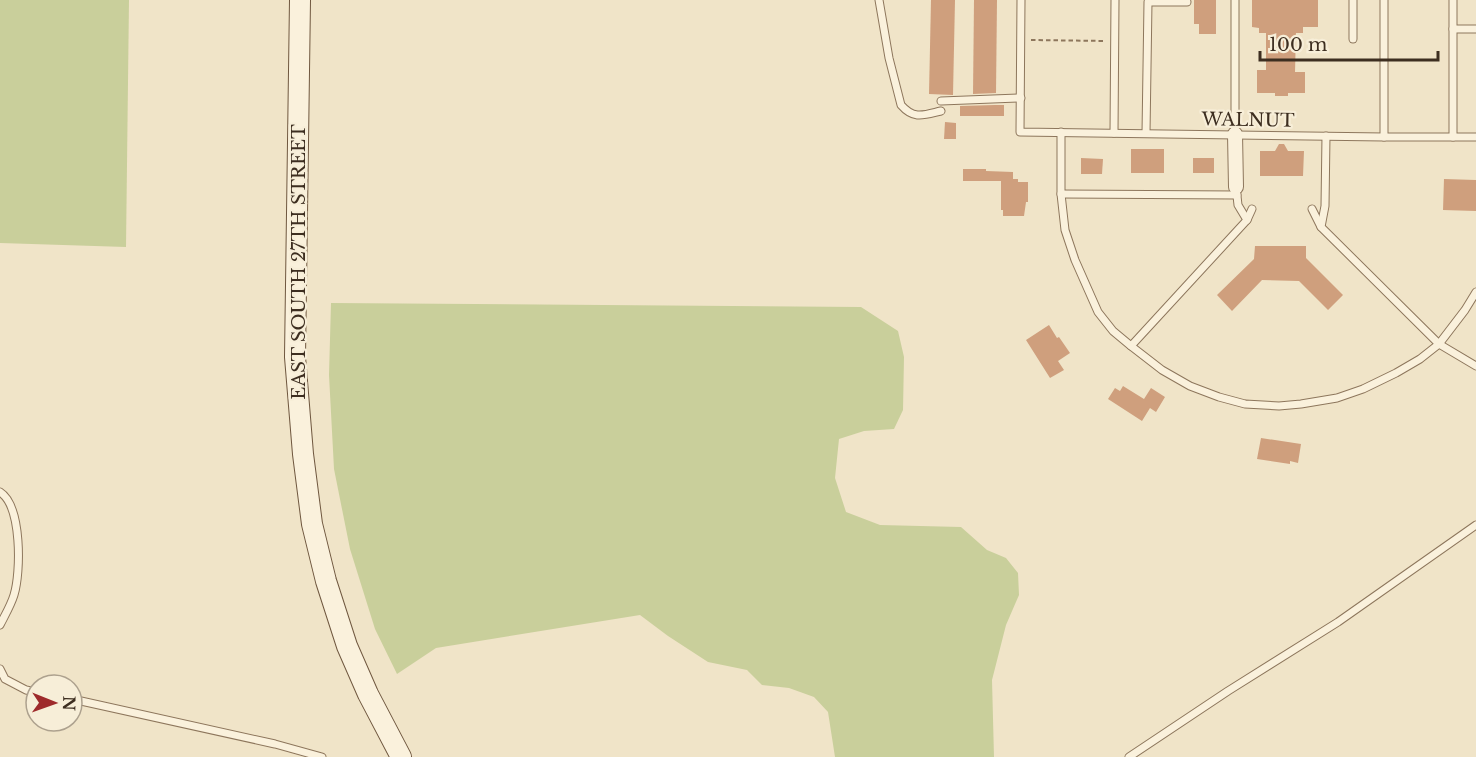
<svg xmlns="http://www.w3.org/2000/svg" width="1476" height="757" font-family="'Libre Baskerville',serif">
	<rect width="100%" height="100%" fill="#f0e4c8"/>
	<!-- green -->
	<g fill="#c9cf9b">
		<path d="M0,0H129L126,247L0,243Z"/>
		<path d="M331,303L861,307L898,331L904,357L903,410L894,429L864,431L839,439L835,478L846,512L880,525L961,527L987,550L1006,558L1018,573L1019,595L1006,625L992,680L994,757H835L828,712L814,697L789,688L762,685L747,670L708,662L668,636L640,615L436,648L397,674L375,629L350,549L334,469L329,375Z"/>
	</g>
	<!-- building -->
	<g fill="#cf9f7d">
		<path d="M931,0H955L953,95L929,94Z"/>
		<path d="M974,0H997L996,93L973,94Z"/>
		<path d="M1194,0H1216V34H1199V24H1194Z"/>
		<path d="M1252,0H1318V27H1303V33H1296L1295,72H1305V93H1288V96H1275V93H1257V70H1266V33H1259V28L1252,27Z"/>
		<path d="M995,105H1004V116H960V106Z"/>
		<path d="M945,122L956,123V139H944Z"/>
		<path d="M1279,144H1284L1288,151H1304L1303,176H1260V151H1275Z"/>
		<rect x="1131" y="149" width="33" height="24"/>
		<path d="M1081,158L1103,159L1102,174H1081Z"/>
		<rect x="1193" y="158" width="21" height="15"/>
		<path d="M963,169H986V171L1013,172V179H1018V182H1028V202H1026L1024,216H1003V210H1001V181H963Z"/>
		<path d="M1444,179L1476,180V211L1443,210Z"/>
		<path d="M1255,246H1306V258L1343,295L1328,310L1299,281L1262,280L1232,311L1217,295L1254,259Z"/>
		<path d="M1049,325L1057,338L1059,337L1070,353L1058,361L1064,370L1050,378L1026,340Z"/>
		<path d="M1123,386L1144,399L1151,388L1165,397L1156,412L1150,408L1142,421L1108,399L1115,388L1120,391Z"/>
		<path d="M1261,438L1301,444L1298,463L1290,461V464L1257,459Z"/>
	</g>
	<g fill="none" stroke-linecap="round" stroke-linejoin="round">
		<defs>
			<g id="service">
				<path d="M879,0L889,58L901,105C914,120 924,115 941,111"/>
				<path d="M1021,0L1020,132L1384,137H1476"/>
				<path d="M1353,0V39"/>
				<path d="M1453,29H1476"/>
				<path d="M941,101L1021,98"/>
				<path d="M1061,132V194L1065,230L1075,260L1098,312L1113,331L1131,346L1162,370L1190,386L1219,397L1245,404L1279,406L1301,404L1337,398L1363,389L1396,373L1420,359L1439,344L1465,310L1476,292"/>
				<path d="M1114,133L1115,0"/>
				<path d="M1146,133L1148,2H1187"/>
				<path d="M1235,134V0"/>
				<path d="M1326,136L1325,206L1321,227L1439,344L1476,366"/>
				<path d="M1384,137V0"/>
				<path d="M1453,137V0"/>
				<path d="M1061,194L1237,195"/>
				<path d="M1312,209L1321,227"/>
				<path d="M1247,220L1252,209"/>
				<path d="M1131,346L1247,220L1238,205L1236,187"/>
				<path d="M0,492C22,506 21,572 14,595C11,605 5,615 0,625"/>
				<path d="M0,669L5,679L26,690L36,692"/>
				<path d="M72,699L275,744L322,757"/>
				<path d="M1129,757L1228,691L1338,622L1476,525"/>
			</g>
			<path id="minor" d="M1235,134L1236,187"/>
			<path id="secondary" d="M300,0L295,357L303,454L312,524L326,581L347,646L368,694L401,757"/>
		</defs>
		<!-- service casing -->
		<use href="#service" stroke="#8d765c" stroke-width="9"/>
		<!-- minor casing -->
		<use href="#minor" stroke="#8d765c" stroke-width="16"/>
		<!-- secondary casing -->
		<use href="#secondary" stroke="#6f573f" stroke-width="22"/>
		<!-- path -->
		<path stroke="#8d765c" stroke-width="2" stroke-dasharray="4.5 3" stroke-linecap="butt" d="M1031,40L1106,41"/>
		<!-- service -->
		<use href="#service" stroke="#faf1dc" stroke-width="7"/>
		<!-- minor -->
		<use href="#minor" stroke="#faf1dc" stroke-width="14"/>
		<!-- secondary -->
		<use href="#secondary" stroke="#faf1dc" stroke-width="20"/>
	</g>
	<g text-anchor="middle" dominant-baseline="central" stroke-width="4.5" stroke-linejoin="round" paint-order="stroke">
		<!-- street labels -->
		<g font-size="18" fill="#3d2e20" stroke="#f7eed8">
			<text transform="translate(1248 120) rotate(1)">WALNUT</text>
			<text transform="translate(299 262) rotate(-90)">EAST SOUTH 27TH STREET</text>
		</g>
	</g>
	<!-- north arrow -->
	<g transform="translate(54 703) rotate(91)"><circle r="28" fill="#f7eed8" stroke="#ada18e" stroke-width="1.5"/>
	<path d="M0-4.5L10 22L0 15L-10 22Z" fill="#9e2a2b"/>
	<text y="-9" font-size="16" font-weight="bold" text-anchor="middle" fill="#3d2e20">N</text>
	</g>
	<!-- scale -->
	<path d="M1260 51v9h178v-9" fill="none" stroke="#3d2e20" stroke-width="3"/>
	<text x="1269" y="51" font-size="18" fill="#3d2e20" stroke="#f7eed8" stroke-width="4.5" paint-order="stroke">100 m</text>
</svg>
